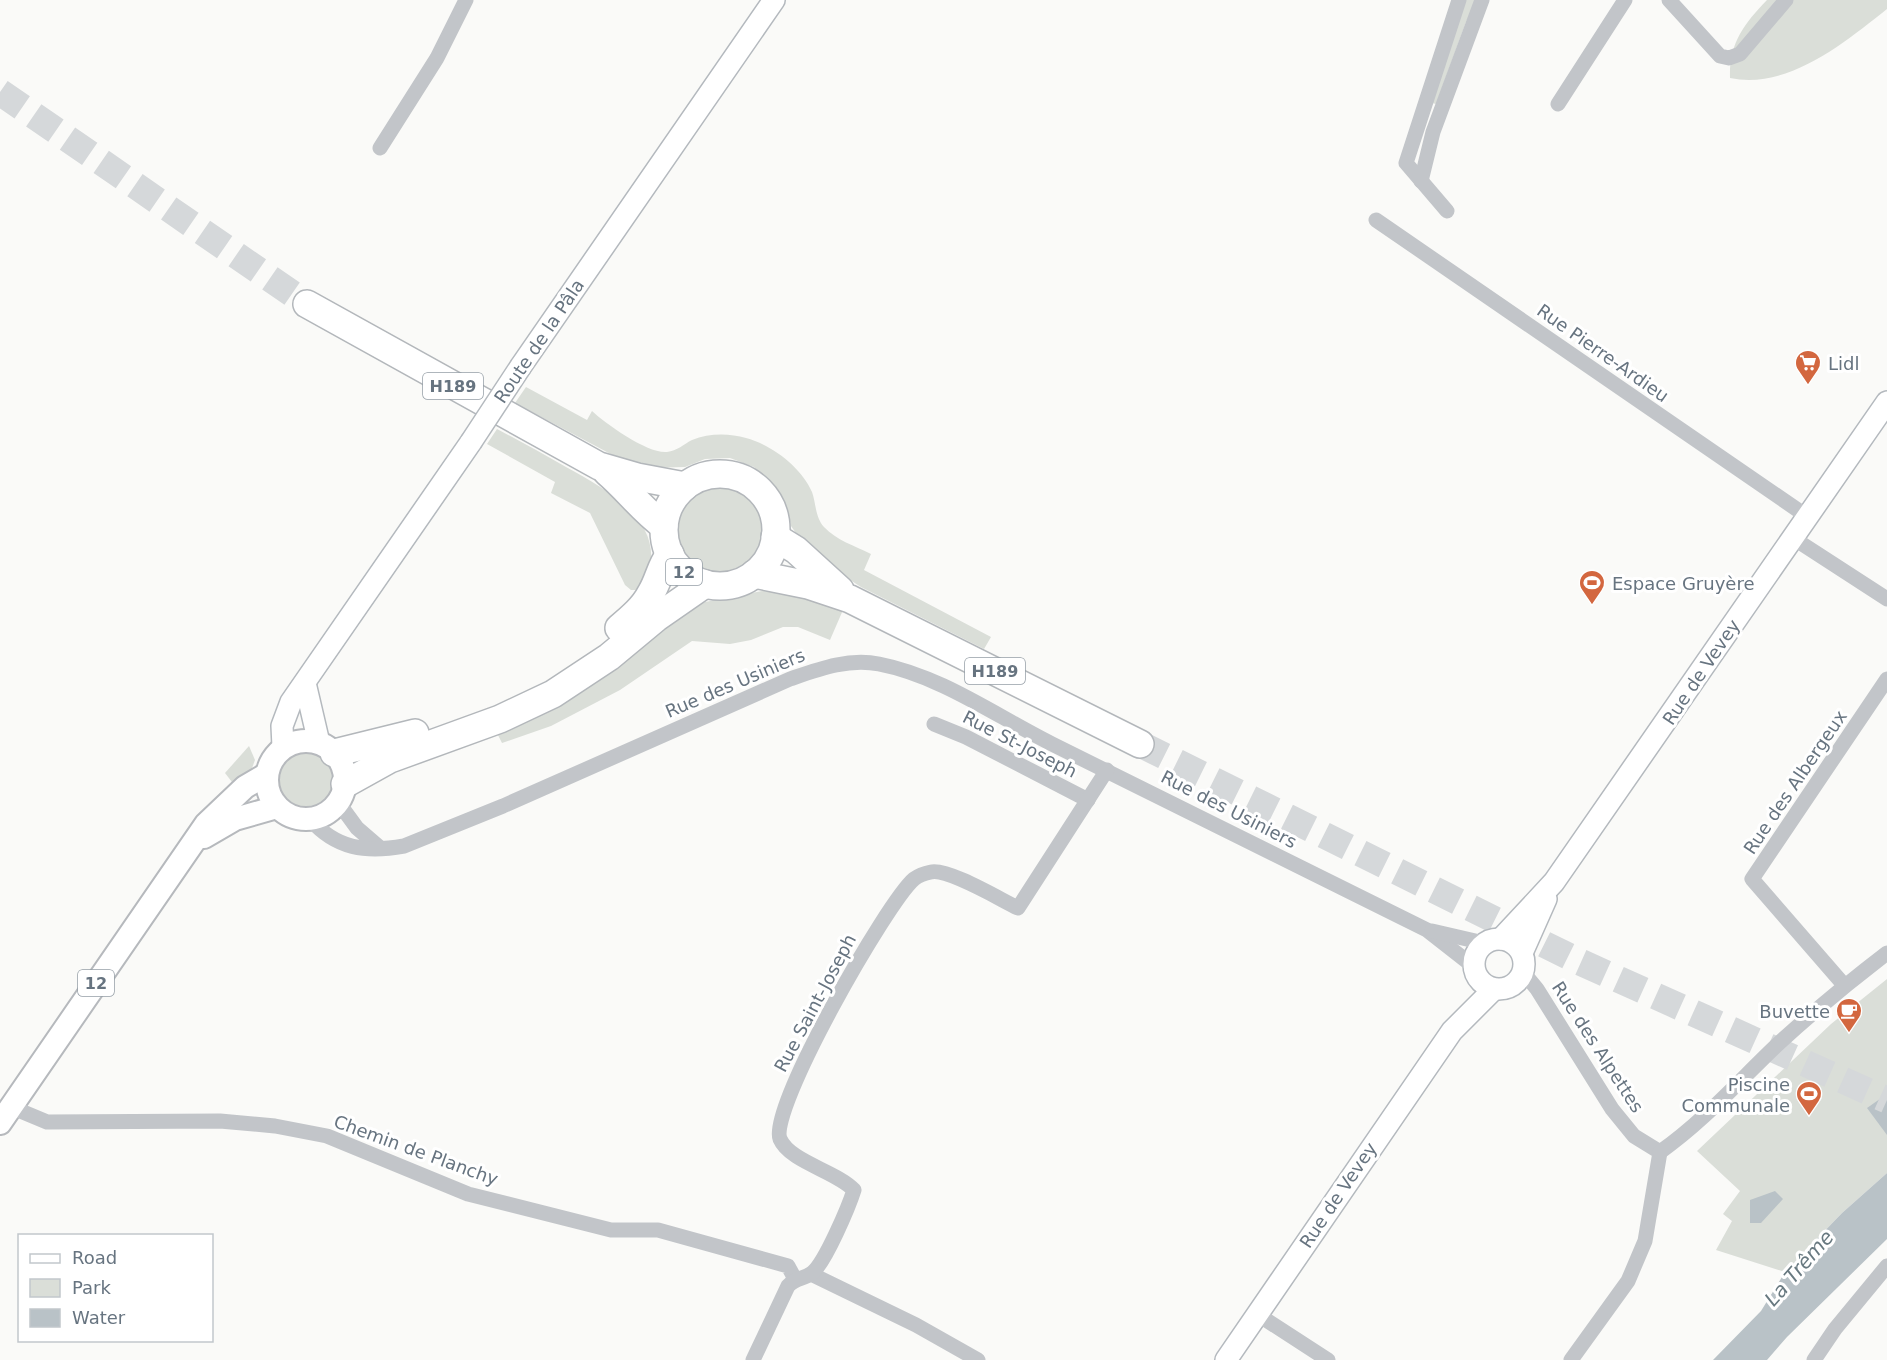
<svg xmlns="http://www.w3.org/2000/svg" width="1887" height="1360" font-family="'DejaVu Sans',sans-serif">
	<rect width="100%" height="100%" fill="#fafaf8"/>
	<!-- green -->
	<g fill="#daded8">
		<path d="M1465,0H1477L1466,22L1436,104L1428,102Z"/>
		<path d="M1767,0H1887V9C1844,43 1788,90 1730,78C1729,43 1744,24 1767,0Z"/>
		<path d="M526,387L587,420L592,411C606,424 648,454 667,452C677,451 684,444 692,440C709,433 729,433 746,438C772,445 801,467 812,492C816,503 815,517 824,527C836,540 855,546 871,554L864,570L991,637L984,649L861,587L827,565L803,543L791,526L788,511L777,488L754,467L730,458L705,459L685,467L647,468L620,459L515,403Z"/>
		<path d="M497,429C520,441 543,454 566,467C613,493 675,527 642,590H631L625,585L590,513L551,493L555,482L487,444Z"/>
		<circle cx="719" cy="529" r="43"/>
		<path d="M762,591C791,593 816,599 843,610L830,640L798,627H783L751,640L730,644L692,641L620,690L551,726L502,743L496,731L682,613L705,602Z"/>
		<path d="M249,746L255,760L251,771L235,786L225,773Z"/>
		<circle cx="306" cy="780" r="29"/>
		<path d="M1887,979V1173L1842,1213L1785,1272L1716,1250L1732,1221L1723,1214L1740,1191L1697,1151L1831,1024Z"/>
	</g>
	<!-- water -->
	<g fill="#b9c2c7">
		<path d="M1887,1094V1135L1867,1108Z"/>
		<path d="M1887,1173V1239L1787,1337L1767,1360H1713L1761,1311L1785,1272L1842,1213Z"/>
		<path d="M1775,1191L1783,1199L1761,1223H1750V1200Z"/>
	</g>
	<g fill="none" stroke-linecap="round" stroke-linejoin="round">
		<!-- highway-tunnel -->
		<g stroke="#d5d8da" stroke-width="27" stroke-dasharray="27 14" stroke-linecap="butt">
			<path d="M0,92L307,304"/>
			<path d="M1140,744L1580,962L1887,1100"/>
		</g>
		<defs>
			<g id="secondary">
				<path d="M521,366L774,0"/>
				<path d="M305,683L319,743"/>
				<path d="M283,747L282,726L291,702L471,442"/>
				<circle cx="1499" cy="964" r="25"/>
				<path d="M1501,939L1554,882L1887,402"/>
				<path d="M1522,953L1546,899"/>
				<path d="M1226,1360L1452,1031L1494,989"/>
			</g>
			<g id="primary">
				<circle cx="306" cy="780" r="39"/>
				<path d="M204,837L235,819L277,807"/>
				<path d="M0,1123L206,824L245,787L267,774"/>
			</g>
			<g id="highway">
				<path d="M307,304L599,466L637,477L685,486"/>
				<path d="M607,472C627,489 643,511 664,526"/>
				<circle cx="720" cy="530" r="56"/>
				<path d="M775,537L796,550L840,590"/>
				<path d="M754,574L808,585L850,599L1140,744"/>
				<path d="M619,628C631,618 644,607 651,593C659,580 660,567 670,554"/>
				<path d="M334,753L415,733"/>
				<path d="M345,784L390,759L500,719L553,694L609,657L656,618L705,584"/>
			</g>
		</defs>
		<!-- secondary casing -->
		<use href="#secondary" stroke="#b4b9be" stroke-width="24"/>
		<!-- primary casing -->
		<use href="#primary" stroke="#b6b9bd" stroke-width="26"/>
		<!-- highway casing -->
		<use href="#highway" stroke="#b3b7bb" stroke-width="30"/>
		<!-- street -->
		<g stroke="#c2c5c9" stroke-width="15">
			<path d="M1669,0L1720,56L1729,58L1740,54L1786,0"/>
			<path d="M1558,104L1625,0"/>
			<path d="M380,148L437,58L466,0"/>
			<path d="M1421,181L1433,132L1482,0"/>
			<path d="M1447,211L1406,163L1459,0"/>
			<path d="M1376,220L1808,517"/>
			<path d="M1793,538L1887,599"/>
			<path d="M934,724L966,737L1088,800"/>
			<path d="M338,802L357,828L379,847"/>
			<path d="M310,819C336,849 366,853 404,846L503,806L790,679C819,669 848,658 879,664C941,676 996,716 1052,744C1177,805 1302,867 1427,930L1473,966"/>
			<path d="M1432,931L1484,943"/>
			<path d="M1523,972L1537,989L1612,1109L1634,1136L1660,1152L1645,1241L1628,1281L1571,1360"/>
			<path d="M1844,985L1752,879L1887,679"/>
			<path d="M11,1107L47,1122L220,1121L275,1126L327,1136L468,1194L611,1230H658L788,1266L795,1279"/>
			<path d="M1660,1152C1704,1121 1739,1081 1778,1044C1813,1012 1849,982 1887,953"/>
			<path d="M811,1274L916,1325L978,1360"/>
			<path d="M1257,1314L1328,1360"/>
			<path d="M753,1360L788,1286C795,1278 804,1279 812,1273C825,1263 849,1206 854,1190C836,1171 790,1162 780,1139C768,1110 887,902 914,879C918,876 926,873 931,872C948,868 1001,900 1018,908L1107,770"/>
			<path d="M1814,1360L1835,1329L1887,1266"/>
		</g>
		<!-- secondary -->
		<use href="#secondary" stroke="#fff" stroke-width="21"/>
		<!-- primary -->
		<use href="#primary" stroke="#fff" stroke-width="22"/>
		<!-- highway -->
		<use href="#highway" stroke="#fff" stroke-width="27"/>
		<defs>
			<path id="secondary-bridge" d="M471,442L521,366"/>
		</defs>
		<!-- secondary-bridge casing -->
		<use href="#secondary-bridge" stroke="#b4b9be" stroke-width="24" stroke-linecap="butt"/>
		<!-- secondary-bridge -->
		<use href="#secondary-bridge" stroke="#fff" stroke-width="21"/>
	</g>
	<!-- icons -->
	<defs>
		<symbol id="supermarket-pin" viewBox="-11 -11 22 30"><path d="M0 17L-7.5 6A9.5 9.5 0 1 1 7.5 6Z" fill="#d3673f" stroke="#fff"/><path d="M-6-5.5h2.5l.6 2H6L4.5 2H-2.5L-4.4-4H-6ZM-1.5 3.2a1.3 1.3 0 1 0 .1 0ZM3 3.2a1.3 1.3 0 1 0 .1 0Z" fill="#fff"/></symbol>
		<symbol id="stadium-pin" viewBox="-11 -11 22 30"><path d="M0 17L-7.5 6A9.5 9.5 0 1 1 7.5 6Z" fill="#d3673f" stroke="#fff"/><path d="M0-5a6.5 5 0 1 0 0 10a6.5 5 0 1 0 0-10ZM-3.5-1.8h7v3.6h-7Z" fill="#fff"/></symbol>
		<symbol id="cafe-pin" viewBox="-11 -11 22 30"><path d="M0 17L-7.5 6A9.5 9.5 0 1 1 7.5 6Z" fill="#d3673f" stroke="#fff"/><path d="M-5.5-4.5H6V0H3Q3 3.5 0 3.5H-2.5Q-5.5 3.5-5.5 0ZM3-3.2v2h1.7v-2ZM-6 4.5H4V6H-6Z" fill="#fff"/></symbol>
	</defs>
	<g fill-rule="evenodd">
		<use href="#supermarket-pin" x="1793" y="348" width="30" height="40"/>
		<use href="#stadium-pin" x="1577" y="568" width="30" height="40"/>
		<use href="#cafe-pin" x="1834" y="996" width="30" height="40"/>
		<use href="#stadium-pin" x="1794" y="1079" width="30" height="40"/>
	</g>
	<g text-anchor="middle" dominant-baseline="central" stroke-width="6" stroke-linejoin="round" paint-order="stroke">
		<!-- shield labels -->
		<g fill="#fff" stroke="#959ea6" stroke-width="1.5">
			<rect x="423" y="373" width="60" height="26" rx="4.5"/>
			<rect x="666" y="559" width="36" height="26" rx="4.5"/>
			<rect x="965" y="658" width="60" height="26" rx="4.5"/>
			<rect x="78" y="970" width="36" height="26" rx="4.5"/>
		</g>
		<g font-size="16" font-weight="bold" fill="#677480">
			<text x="453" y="386">H189</text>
			<text x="684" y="572">12</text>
			<text x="995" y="671">H189</text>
			<text x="96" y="983">12</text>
		</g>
		<!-- street labels -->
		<g font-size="18" fill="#677480" stroke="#fff">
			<text transform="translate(539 341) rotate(-56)">Route de la Pâla</text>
			<text transform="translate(1603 353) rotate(35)">Rue Pierre-Ardieu</text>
			<text transform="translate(1701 672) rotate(-56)">Rue de Vevey</text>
			<text transform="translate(735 683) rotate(-23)">Rue des Usiniers</text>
			<text transform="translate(1020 744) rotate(27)">Rue St-Joseph</text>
			<text transform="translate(1795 782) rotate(-56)">Rue des Albergeux</text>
			<text transform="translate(1229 809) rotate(27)">Rue des Usiniers</text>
			<text transform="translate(815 1003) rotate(-62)">Rue Saint-Joseph</text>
			<text transform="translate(1598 1047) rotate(57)">Rue des Alpettes</text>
			<text transform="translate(416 1150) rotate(20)">Chemin de Planchy</text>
			<text transform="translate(1338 1195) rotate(-56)">Rue de Vevey</text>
		</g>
		<!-- poi labels -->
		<g font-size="18" fill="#677480" stroke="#fff" text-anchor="start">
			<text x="1828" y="363">Lidl</text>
			<text x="1612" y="583">Espace Gruyère</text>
			<text x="1830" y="1011" text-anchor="end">Buvette</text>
			<text x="1790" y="1084" text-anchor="end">Piscine<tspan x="1790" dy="21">Communale</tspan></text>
		</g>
		<!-- water labels -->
		<g font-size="20" font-style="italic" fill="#687980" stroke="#fff">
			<text transform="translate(1799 1268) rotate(-49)">La Trême</text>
		</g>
	</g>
	<!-- legend -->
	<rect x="18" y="1234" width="195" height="108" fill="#ffffff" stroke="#c2c7cc" stroke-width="1.5"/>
	<rect x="30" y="1254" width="30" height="9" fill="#ffffff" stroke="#c2c7cc" stroke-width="1.5"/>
	<text x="72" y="1264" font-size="18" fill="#677480">Road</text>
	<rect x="30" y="1279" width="30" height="18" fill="#daded8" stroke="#c2c7cc" stroke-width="1.5"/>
	<text x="72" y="1294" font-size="18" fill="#677480">Park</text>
	<rect x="30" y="1309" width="30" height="18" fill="#b9c2c7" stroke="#c2c7cc" stroke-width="1.5"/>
	<text x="72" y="1324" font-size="18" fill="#677480">Water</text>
</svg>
